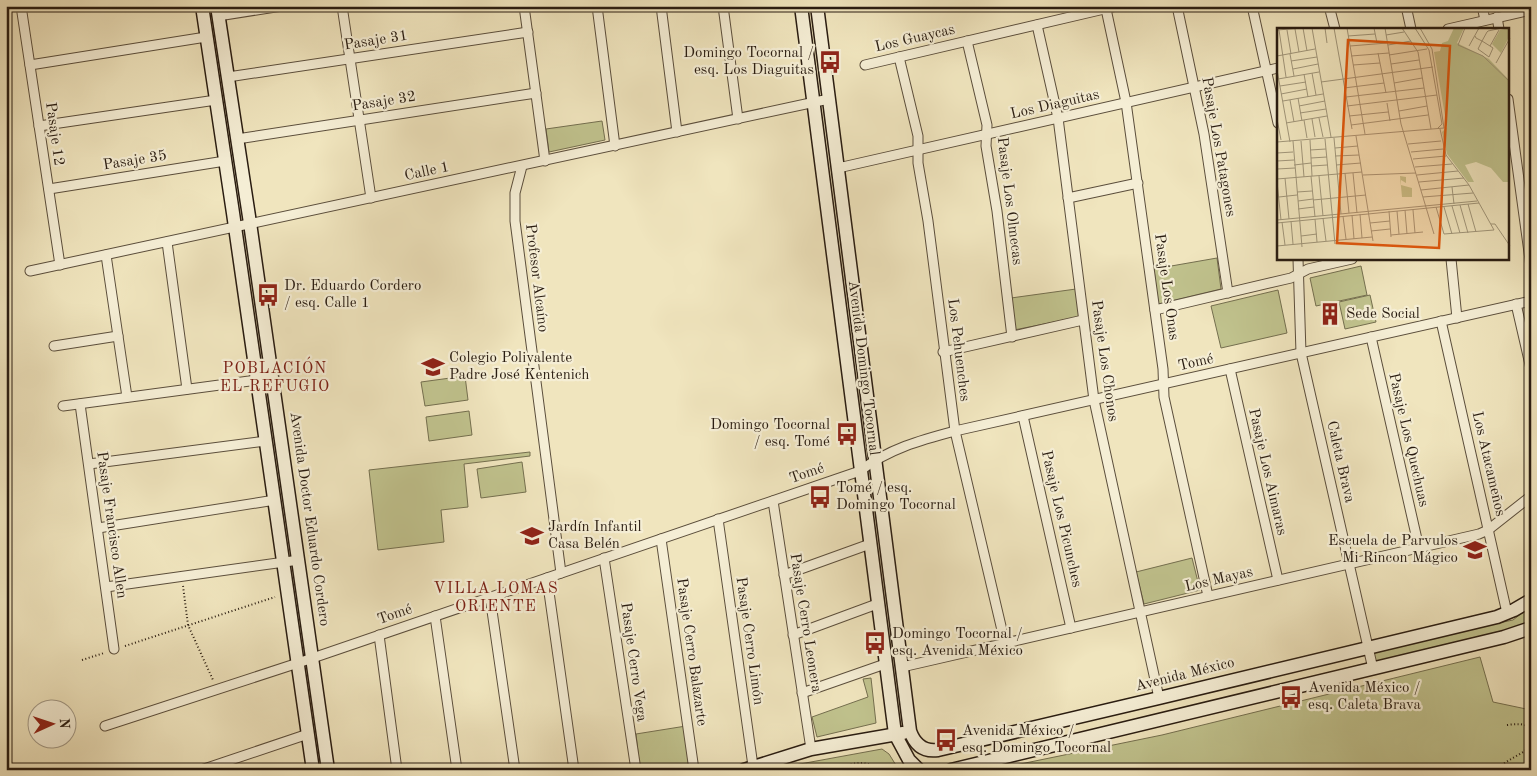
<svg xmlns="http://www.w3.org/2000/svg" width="1537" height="776" font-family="'Old Standard TT',serif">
	<rect width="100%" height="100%" fill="#f0e5be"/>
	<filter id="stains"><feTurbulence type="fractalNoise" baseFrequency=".004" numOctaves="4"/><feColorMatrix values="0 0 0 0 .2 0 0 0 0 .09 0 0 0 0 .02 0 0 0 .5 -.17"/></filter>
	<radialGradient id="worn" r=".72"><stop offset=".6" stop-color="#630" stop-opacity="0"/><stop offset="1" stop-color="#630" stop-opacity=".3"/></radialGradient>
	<!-- green -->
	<g fill="#c0c28d" stroke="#746f4f">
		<path d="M602,121L605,140L549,152L546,129Z"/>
		<path d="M1217,258L1221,289L1158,304L1154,269Z"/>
		<path d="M1361,266L1367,295L1316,306L1310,278Z"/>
		<path d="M1076,289L1079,317L1014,330L1011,298Z"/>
		<path d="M1278,290L1287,333L1221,348L1211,306Z"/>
		<path d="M1370,295L1376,322L1345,329L1339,302Z"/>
		<path d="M465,376L468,400L425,406L421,382Z"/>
		<path d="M469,411L472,435L429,441L426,417Z"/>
		<path d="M530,452V456L464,464L468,507L441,510L444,542L378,550L369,470Z"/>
		<path d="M522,462L526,492L481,498L477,469Z"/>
		<path d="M1192,558L1200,590L1144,604L1136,572Z"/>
		<path d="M1531,606V623L1513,630L1377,662L1374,657L1375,652L1408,642L1513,620Z"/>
		<path d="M1480,657L1493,702L1531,710V770H991L1162,735Z"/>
		<path d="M871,678L876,723L817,737L812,717L868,697L863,679Z"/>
		<path d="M686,726L690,770H640L636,734Z"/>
		<path d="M882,749L889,754L899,770H778L789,766Z"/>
	</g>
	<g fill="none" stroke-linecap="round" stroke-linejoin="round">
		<defs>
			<g id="street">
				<path d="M21,6L60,265"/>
				<path d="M342,6L371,198"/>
				<path d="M524,6L545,161"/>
				<path d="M597,6L615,146"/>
				<path d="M661,6L677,132"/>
				<path d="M723,6L738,119"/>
				<path d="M1177,6L1204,134L1228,293"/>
				<path d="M1252,6L1278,123"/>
				<path d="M1329,6L1335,29"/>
				<path d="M1406,6L1411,29"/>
				<path d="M1482,6L1485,20"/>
				<path d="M1106,9L1126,102L1163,369L1164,397L1208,596"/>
				<path d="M218,16L282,6"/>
				<path d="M1497,17L1499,29"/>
				<path d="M1037,25L1058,118L1094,400L1159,698"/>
				<path d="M1448,29L1531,10"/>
				<path d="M967,41L987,125L986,146L997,211L1012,337"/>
				<path d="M899,57L918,136V163L928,221L955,431L1005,643"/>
				<path d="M30,65L206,37"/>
				<path d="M865,65L1117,6"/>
				<path d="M228,77L528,32"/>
				<path d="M1508,99L1531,267"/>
				<path d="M39,126L216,100"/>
				<path d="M237,139L536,93"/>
				<path d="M522,166L515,193V221L561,573"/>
				<path d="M838,168L1278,68"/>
				<path d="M49,189L225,161"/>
				<path d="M1068,198L1138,183"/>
				<path d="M167,242L187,389"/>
				<path d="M106,255L127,397"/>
				<path d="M1298,259L1301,353L1373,669"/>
				<path d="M1451,259L1457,318"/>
				<path d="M30,271L829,99"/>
				<path d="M1516,304L1531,369"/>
				<path d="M1155,310L1291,278L1308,269L1352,259"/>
				<path d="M1441,321L1507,613"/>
				<path d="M1371,337L1419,548"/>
				<path d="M54,346L118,336"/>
				<path d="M943,352L1083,320"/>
				<path d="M1230,369L1278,580"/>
				<path d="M80,404L114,649"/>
				<path d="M63,406L272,378"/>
				<path d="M1023,416L1071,628"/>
				<path d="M89,464L266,441"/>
				<path d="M773,501L811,749"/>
				<path d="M718,519L753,766"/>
				<path d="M98,528L275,500"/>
				<path d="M661,539L694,770"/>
				<path d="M604,558L636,770"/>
				<path d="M784,575L870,544"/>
				<path d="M547,578L574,770"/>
				<path d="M106,587L299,560"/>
				<path d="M490,597L515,770"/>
				<path d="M435,616L457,770"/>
				<path d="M379,635L397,770"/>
				<path d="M793,635L877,604"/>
				<path d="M902,667L1479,534L1488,530L1531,496"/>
				<path d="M802,693L885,664"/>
				<path d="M105,726L298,663L860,471C888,449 921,440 955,431L1531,301"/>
				<path d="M201,770L308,734"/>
			</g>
			<g id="secondary">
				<path d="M202,6L233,213L313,770"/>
				<path d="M217,6L250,223L328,770"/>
				<path d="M801,6L895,734L909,760L919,770"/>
				<path d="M817,6L910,731C915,745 924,752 938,750L1159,698L1497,617L1514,610L1531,600"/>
				<path d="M744,770L811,749L903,733"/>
				<path d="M951,770L1504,637L1531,628"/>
			</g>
		</defs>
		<!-- street casing -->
		<use href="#street" stroke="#5b4e3c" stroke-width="11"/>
		<!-- secondary casing -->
		<use href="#secondary" stroke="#291c11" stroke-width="15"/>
		<!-- path -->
		<g stroke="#291c11" stroke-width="2" stroke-dasharray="1 2.5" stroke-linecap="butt">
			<path d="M183,586L188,625L213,680"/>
			<path d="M125,646L275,597"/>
			<path d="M82,660L104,653"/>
			<path d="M1507,725C1516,724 1524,723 1531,728"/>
			<path d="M806,764L808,770"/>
			<path d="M834,770C852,763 864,759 882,770"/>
			<path d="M1496,770C1507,759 1520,756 1531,746"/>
		</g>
		<!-- street -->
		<use href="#street" stroke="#f5eed5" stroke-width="9"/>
		<!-- secondary -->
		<use href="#secondary" stroke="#f5eed5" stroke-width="12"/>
	</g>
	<!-- icons -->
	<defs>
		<symbol id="bus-bare" viewBox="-9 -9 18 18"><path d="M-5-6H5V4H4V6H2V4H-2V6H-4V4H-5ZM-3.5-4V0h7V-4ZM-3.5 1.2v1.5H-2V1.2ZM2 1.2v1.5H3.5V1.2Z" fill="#8f2418" stroke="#f5eed5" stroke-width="2.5" paint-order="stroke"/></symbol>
		<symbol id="building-bare" viewBox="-9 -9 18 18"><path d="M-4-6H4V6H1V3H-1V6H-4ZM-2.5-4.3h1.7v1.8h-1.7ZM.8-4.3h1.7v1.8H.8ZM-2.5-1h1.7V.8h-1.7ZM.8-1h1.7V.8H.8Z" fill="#8f2418" stroke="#f5eed5" stroke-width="2.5" paint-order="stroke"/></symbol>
		<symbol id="school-bare" viewBox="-9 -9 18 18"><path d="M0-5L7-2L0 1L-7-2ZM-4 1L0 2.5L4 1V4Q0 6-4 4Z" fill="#8f2418" stroke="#f5eed5" stroke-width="2.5" paint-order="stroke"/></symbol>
	</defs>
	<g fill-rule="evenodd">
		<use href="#bus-bare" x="814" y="46" width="32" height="32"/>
		<use href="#bus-bare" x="252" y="279" width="32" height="32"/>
		<use href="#building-bare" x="1314" y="298" width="32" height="32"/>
		<use href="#school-bare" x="417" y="351" width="32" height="32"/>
		<use href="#bus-bare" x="831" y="418" width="32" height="32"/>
		<use href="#bus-bare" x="804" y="481" width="32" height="32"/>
		<use href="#school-bare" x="516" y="520" width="32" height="32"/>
		<use href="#school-bare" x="1459" y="534" width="32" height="32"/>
		<use href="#bus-bare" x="859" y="627" width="32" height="32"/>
		<use href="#bus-bare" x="1275" y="681" width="32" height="32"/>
		<use href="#bus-bare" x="930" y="724" width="32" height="32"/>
	</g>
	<g text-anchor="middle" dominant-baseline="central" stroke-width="4.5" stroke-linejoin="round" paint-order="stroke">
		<!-- street labels -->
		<g font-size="15" fill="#291c11" stroke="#f5eed5">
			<text transform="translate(915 39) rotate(-13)">Los Guaycas</text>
			<text transform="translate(376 41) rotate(-9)">Pasaje 31</text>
			<text transform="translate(384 102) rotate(-9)">Pasaje 32</text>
			<text transform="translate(1055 105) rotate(-13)">Los Diaguitas</text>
			<text transform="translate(54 134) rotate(82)">Pasaje 12</text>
			<text transform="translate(1218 147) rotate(80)">Pasaje Los Patagones</text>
			<text transform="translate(135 161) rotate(-9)">Pasaje 35</text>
			<text transform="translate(427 172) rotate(-12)">Calle 1</text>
			<text transform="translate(1009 201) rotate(83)">Pasaje Los Olmecas</text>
			<text transform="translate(536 278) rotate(83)">Profesor Alcaíno</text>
			<text transform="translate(1166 287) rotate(82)">Pasaje Los Onas</text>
			<text transform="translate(958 350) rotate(83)">Los Pehuenches</text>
			<text transform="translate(1104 361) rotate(82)">Pasaje Los Chonos</text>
			<text transform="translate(1196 363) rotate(-13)">Tomé</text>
			<text transform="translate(863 368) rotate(83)">Avenida Domingo Tocornal</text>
			<text transform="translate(1408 440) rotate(77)">Pasaje Los Quechuas</text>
			<text transform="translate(1340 462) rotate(77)">Caleta Brava</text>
			<text transform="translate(1488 464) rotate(77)">Los Atacameños</text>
			<text transform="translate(1267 472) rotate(77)">Pasaje Los Aimaras</text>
			<text transform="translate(807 474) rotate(-19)">Tomé</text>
			<text transform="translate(309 519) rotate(82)">Avenida Doctor Eduardo Cordero</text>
			<text transform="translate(1061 519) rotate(77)">Pasaje Los Picunches</text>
			<text transform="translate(111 525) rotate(82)">Pasaje Francisco Allen</text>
			<text transform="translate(1219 580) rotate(-13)">Los Mayas</text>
			<text transform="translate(395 615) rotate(-19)">Tomé</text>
			<text transform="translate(805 623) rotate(81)">Pasaje Cerro Leonera</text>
			<text transform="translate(749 641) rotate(82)">Pasaje Cerro Limón</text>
			<text transform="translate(691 652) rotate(82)">Pasaje Cerro Balazarte</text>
			<text transform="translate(633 662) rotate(82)">Pasaje Cerro Vega</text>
			<text transform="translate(1185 675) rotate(-14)">Avenida México</text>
		</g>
		<!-- poi labels -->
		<g font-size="15" fill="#291c11" stroke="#f5eed5" text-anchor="start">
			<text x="814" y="53" text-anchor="end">Domingo Tocornal /<tspan x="814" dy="17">esq. Los Diaguitas</tspan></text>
			<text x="284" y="286">Dr. Eduardo Cordero<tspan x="284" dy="17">/ esq. Calle 1</tspan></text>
			<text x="1346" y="314">Sede Social</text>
			<text x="449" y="358">Colegio Polivalente<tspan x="449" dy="17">Padre José Kentenich</tspan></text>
			<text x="830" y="425" text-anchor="end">Domingo Tocornal<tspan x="830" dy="17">/ esq. Tomé</tspan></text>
			<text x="836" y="488">Tomé / esq.<tspan x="836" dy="17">Domingo Tocornal</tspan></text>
			<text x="548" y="527">Jardín Infantil<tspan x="548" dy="17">Casa Belén</tspan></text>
			<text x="1458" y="541" text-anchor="end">Escuela de Parvulos<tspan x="1458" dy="17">Mi Rincon Mágico</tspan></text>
			<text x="892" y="634">Domingo Tocornal /<tspan x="892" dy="17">esq. Avenida México</tspan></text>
			<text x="1308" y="688">Avenida México /<tspan x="1308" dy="17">esq. Caleta Brava</tspan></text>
			<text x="962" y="731">Avenida México /<tspan x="962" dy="17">esq. Domingo Tocornal</tspan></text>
		</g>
		<!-- neighbourhood labels -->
		<g font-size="16" letter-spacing="1" fill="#7a1f14" stroke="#f5eed5">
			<text x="275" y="369">POBLACIÓN<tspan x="275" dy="18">EL REFUGIO</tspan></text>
			<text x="496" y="589">VILLA LOMAS<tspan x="496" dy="18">ORIENTE</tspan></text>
		</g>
	</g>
	<!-- overview -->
	<g transform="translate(1277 28)">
		<rect width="232" height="232" fill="#f0e5be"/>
		<path d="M177,0H187L180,15L212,31L232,52V154H226L214,140L199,134L188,137L197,154H191L170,126L165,104L170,99L157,24L163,23L165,15L171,13ZM232,0V9L224,25L215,16L223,2ZM123,148L129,149V155L124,152V157L135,160V169H125Z" fill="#c0c28d"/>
		<path fill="none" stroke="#a09579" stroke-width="1" d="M26,0L30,23M35,0L54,109M48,0L50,15M57,0L75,101M70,0L88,106M97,0L100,15M108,0L124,96L157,206M125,0L141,24L154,101M138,0L152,22L165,96L161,100M188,0L181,17L206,28L233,54M18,1L22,24M0,2L26,0M2,2L9,49M10,2L14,26M109,7L127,4M71,8L98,6M198,8L199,10L205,13L213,18L216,20L212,29L201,21L205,13L210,4L211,3L225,0M111,17L134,13M73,18L110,15M192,18L202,0M213,18L222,2M101,25L109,65M13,26L17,48M112,27L150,21M0,28L38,21M74,28L112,25M14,33L40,29M219,35L233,10M114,36L142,32M76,37L103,35M16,41L41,36M0,42L13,114M35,45L39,67M27,46L31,69M1,51L42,44M44,54L156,39M117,55L145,50M3,58L29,54M67,60L107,55M4,66L30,61M69,69L147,60M21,70L25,93M13,72L17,94M6,73L46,66M110,75L113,93M22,78L48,73M70,78L160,67M122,83L150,78M23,85L49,81M72,88L111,84M42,90L46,109M0,91L4,112M35,91L38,109M27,92L30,110M9,95L50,88M74,97L151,87M79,108L96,213M57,110L64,186M48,111L58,216M33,112L35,148M16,113L25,219M24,113L27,149M0,114L167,100L155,21L143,0M131,116L164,113M58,120L81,118M33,122L49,121M134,124L166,121M0,125L16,124M58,128L82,127M34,130L50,129M136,131L169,128M0,133L17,132M17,137L34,135M59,137L84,135M35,138L50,137M138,139L175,136M0,141L18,140M68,145L72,185M76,145L80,185M86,147L139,145M140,147L181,143M34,148L38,189M42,148L46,188M8,150L12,191M0,151L85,144M0,154L4,192M142,154L187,150M175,159L177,176M144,162L192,157M20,164L35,163M2,169L20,167M146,169L196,165M36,172L89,167M21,173L36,171M191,176L199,204M183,177L191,205M175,178L183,205M159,179L167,206L217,202L192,157L169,127L163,101M167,179L175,206M21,181L37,179M128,182L130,206M136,182L138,205M112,183L114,209M120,183L122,206M83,186L85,210M75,187L77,211M66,188L69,211M46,190L49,213M38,191L40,214M0,192L200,173M14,193L16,216M5,194L8,217M0,195L202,175M93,195L113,193M214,196H218L233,218M94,203L113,201M114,207L146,204M24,208L40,206M0,218L95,209"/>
		<path fill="#de560c" fill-opacity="0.15" stroke="#de560c" stroke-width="2.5" d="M71,12L173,18L162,220L60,215Z"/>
		<rect width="232" height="232" fill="none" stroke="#291c11" stroke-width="2.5"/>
	</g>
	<!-- margin -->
	<rect width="1537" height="776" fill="none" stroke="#f0e5be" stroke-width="25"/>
	<rect x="8" y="8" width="1522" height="761" fill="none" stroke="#291c11" stroke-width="2.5"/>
	<rect x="12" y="12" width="1512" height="751" fill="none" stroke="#291c11"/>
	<!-- north arrow -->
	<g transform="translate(52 724) rotate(87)"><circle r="24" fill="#f5eed5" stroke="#a39a87"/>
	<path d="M0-4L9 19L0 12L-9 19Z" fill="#8f2418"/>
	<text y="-8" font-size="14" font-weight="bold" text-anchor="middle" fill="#291c11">N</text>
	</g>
	<rect width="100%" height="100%" filter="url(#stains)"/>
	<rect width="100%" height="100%" fill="url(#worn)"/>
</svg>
